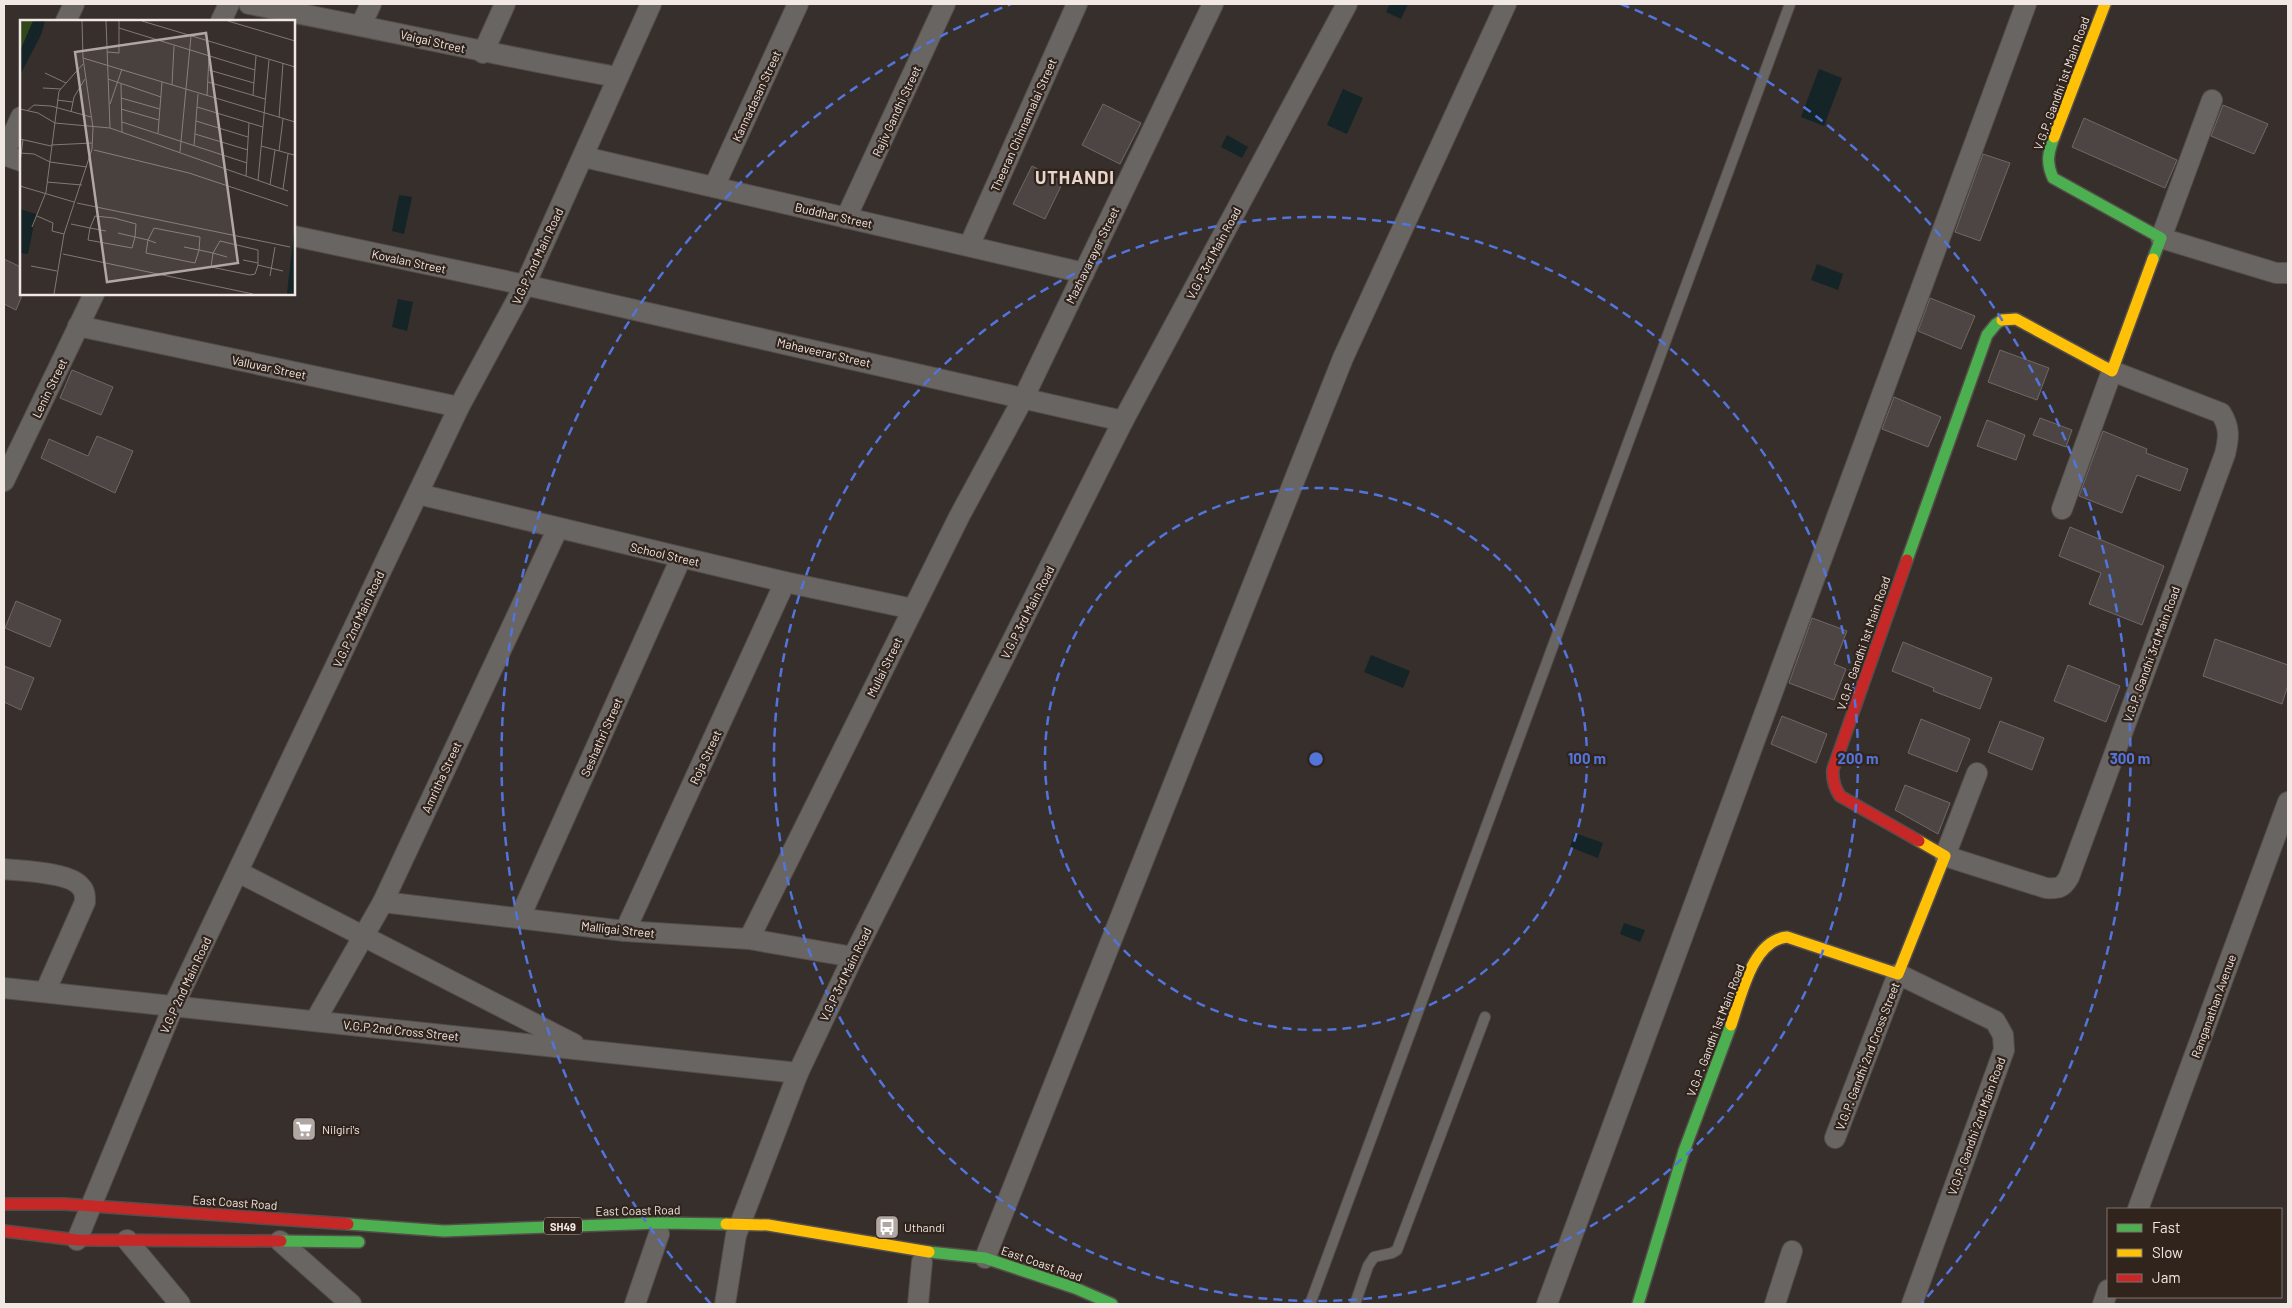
<svg xmlns="http://www.w3.org/2000/svg" width="2292" height="1308" font-family="Barlow,sans-serif">
	<rect width="100%" height="100%" fill="#372f2c"/>
	<!-- water -->
	<g fill="#142427">
		<path d="M1390,4H1408L1401,19L1386,12Z"/>
		<path d="M1819,69L1842,78L1824,126L1801,117Z"/>
		<path d="M1343,89L1363,98L1347,134L1327,125Z"/>
		<path d="M1227,135L1248,147L1242,158L1221,147Z"/>
		<path d="M399,195L412,197L404,234L392,231Z"/>
		<path d="M1817,264L1843,274L1838,290L1811,280Z"/>
		<path d="M398,299L413,302L407,331L392,327Z"/>
		<path d="M1371,655L1410,671L1403,688L1364,672Z"/>
		<path d="M1575,833L1603,843L1598,858L1570,847Z"/>
		<path d="M1624,923L1645,930L1640,942L1620,934Z"/>
	</g>
	<!-- building -->
	<g fill="#4c4543" stroke="#6f6865">
		<path d="M1103,104L1141,123L1120,164L1082,145Z"/>
		<path d="M2223,105L2268,124L2254,154L2211,136Z"/>
		<path d="M2084,118L2177,160L2165,188L2072,147Z"/>
		<path d="M1983,154L2010,163L1980,241L1955,232Z"/>
		<path d="M1032,166L1063,182L1045,219L1013,204Z"/>
		<path d="M4,259L21,267V298L16,310L4,304Z"/>
		<path d="M1930,298L1975,316L1961,349L1918,331Z"/>
		<path d="M2000,350L2049,368L2037,400L1988,382Z"/>
		<path d="M72,370L113,387L101,415L60,398Z"/>
		<path d="M1894,397L1941,417L1928,447L1882,429Z"/>
		<path d="M2040,418L2072,430L2066,447L2033,435Z"/>
		<path d="M1987,420L2025,435L2016,460L1977,446Z"/>
		<path d="M2103,431L2147,449L2146,453L2188,469L2180,491L2137,475L2122,513L2079,496Z"/>
		<path d="M97,436L133,451L115,493L41,458L49,439L88,456Z"/>
		<path d="M2070,527L2164,566L2142,625L2089,604L2101,573L2059,556Z"/>
		<path d="M16,601L61,620L50,647L5,628Z"/>
		<path d="M1812,618L1847,631L1834,664L1846,669L1834,700L1789,683Z"/>
		<path d="M2215,639L2288,665V685L2282,704L2203,676Z"/>
		<path d="M1903,642L1992,678L1980,709L1933,691L1934,688L1892,671Z"/>
		<path d="M2068,665L2120,686L2106,722L2054,701Z"/>
		<path d="M4,666L34,678L21,710L4,702Z"/>
		<path d="M1782,716L1827,734L1816,763L1771,744Z"/>
		<path d="M1921,719L1970,739L1957,772L1908,753Z"/>
		<path d="M2000,721L2044,738L2032,770L1988,752Z"/>
		<path d="M1905,785L1950,803L1938,834L1895,810Z"/>
	</g>
	<g fill="none" stroke-linecap="round" stroke-linejoin="round">
		<defs>
			<g id="lane">
				<path d="M1310,1304L1790,4"/>
				<path d="M1355,1304L1368,1266L1374,1257L1392,1253L1397,1250L1485,1017"/>
			</g>
			<g id="street">
				<path d="M249,4C372,27 494,55 617,77"/>
				<path d="M66,21L74,4"/>
				<path d="M221,21L229,4"/>
				<path d="M361,25L371,4"/>
				<path d="M483,53L505,4"/>
				<path d="M2212,100L2161,238L2276,273H2288"/>
				<path d="M4,154L21,117"/>
				<path d="M4,155L21,161"/>
				<path d="M584,157L1084,273"/>
				<path d="M714,187L798,4"/>
				<path d="M846,218L945,4"/>
				<path d="M294,236L525,285L1123,421"/>
				<path d="M969,246L1077,4"/>
				<path d="M78,326L459,407"/>
				<path d="M4,481L94,294"/>
				<path d="M418,494L785,582L913,609"/>
				<path d="M1977,773L1945,856L2046,888C2058,889 2063,888 2069,877L2225,454C2229,437 2230,428 2221,413L2112,371L2062,509"/>
				<path d="M4,869C22,871 71,872 81,887C85,891 85,896 85,902L45,992"/>
				<path d="M238,872L574,1044"/>
				<path d="M383,902L625,931L749,939L853,957"/>
				<path d="M520,917L681,558"/>
				<path d="M625,931L785,582"/>
				<path d="M749,939L960,515L1024,397L1213,4"/>
				<path d="M4,988L798,1073"/>
				<path d="M315,1021L383,902L558,528"/>
				<path d="M1835,1138L1898,974L1995,1021L2003,1035L2004,1050L1912,1304"/>
				<path d="M2138,1209L2288,802"/>
				<path d="M77,1240L174,1005L459,407L525,285L651,4"/>
				<path d="M127,1240L180,1304"/>
				<path d="M280,1241L351,1304"/>
				<path d="M985,1258L1343,358L1506,4"/>
				<path d="M635,1304L659,1234"/>
				<path d="M725,1304L736,1235L798,1073L853,957L1123,421L1347,4"/>
				<path d="M918,1304L922,1262"/>
				<path d="M1547,1304L2026,4"/>
				<path d="M1775,1304L1792,1251"/>
				<path d="M2103,1304L2108,1290"/>
			</g>
			<g id="fast">
				<path d="M2054,137C2048,153 2046,162 2053,178L2161,238L2153,259"/>
				<path d="M1907,560L1987,335L1996,324L2002,320"/>
				<path d="M348,1224L444,1231L659,1223L726,1224"/>
				<path d="M281,1241L359,1242"/>
				<path d="M929,1252L985,1258L1075,1288L1112,1304"/>
				<path d="M1638,1304L1684,1151L1731,1025"/>
			</g>
			<g id="slow">
				<path d="M2054,137L2105,4"/>
				<path d="M2002,320L2016,319L2112,371L2153,259"/>
				<path d="M1731,1025C1741,997 1752,940 1787,937L1898,974L1945,856L1919,841"/>
				<path d="M726,1224L768,1225L929,1252"/>
			</g>
			<g id="jam">
				<path d="M1907,560L1833,769C1832,779 1834,787 1840,796L1919,841"/>
				<path d="M4,1204H64L348,1224"/>
				<path d="M4,1231L77,1240L281,1241"/>
			</g>
		</defs>
		<!-- lane casing -->
		<use href="#lane" stroke="#544d4a" stroke-width="12"/>
		<!-- street casing -->
		<use href="#street" stroke="#544d4a" stroke-width="22"/>
		<!-- fast casing -->
		<use href="#fast" stroke="#544d4a" stroke-width="14"/>
		<!-- slow casing -->
		<use href="#slow" stroke="#544d4a" stroke-width="14"/>
		<!-- jam casing -->
		<use href="#jam" stroke="#544d4a" stroke-width="14"/>
		<!-- lane -->
		<use href="#lane" stroke="#696563" stroke-width="10"/>
		<!-- street -->
		<use href="#street" stroke="#696563" stroke-width="20"/>
		<!-- fast -->
		<use href="#fast" stroke="#4caf50" stroke-width="11"/>
		<!-- slow -->
		<use href="#slow" stroke="#ffc107" stroke-width="11"/>
		<!-- jam -->
		<use href="#jam" stroke="#c62828" stroke-width="11"/>
	</g>
	<!-- distance rings -->
	<g fill="none" stroke="#5274db" stroke-width="2.5" stroke-dasharray="9 6">
		<circle cx="1316" cy="759" r="271"/>
		<circle cx="1316" cy="759" r="542"/>
		<path d="M711 1304A814 814 0 0 1 1011 4M1621 4A814 814 0 0 1 1921 1304"/>
	</g>
	<!-- icons -->
	<defs>
		<symbol id="supermarket-square" viewBox="-11 -11 22 22"><rect x="-9" y="-9" width="18" height="18" rx="4" fill="#b0a7a3" stroke="#31241d"/><path d="M-6-5.5h2.5l.6 2H6L4.5 2H-2.5L-4.4-4H-6ZM-1.5 3.2a1.3 1.3 0 1 0 .1 0ZM3 3.2a1.3 1.3 0 1 0 .1 0Z" fill="#fff"/></symbol>
		<symbol id="bus-square" viewBox="-11 -11 22 22"><rect x="-9" y="-9" width="18" height="18" rx="4" fill="#b0a7a3" stroke="#31241d"/><path d="M-5-6H5V4H4V6H2V4H-2V6H-4V4H-5ZM-3.5-4V0h7V-4ZM-3.5 1.2v1.5H-2V1.2ZM2 1.2v1.5H3.5V1.2Z" fill="#fff"/></symbol>
	</defs>
	<g fill-rule="evenodd">
		<use href="#supermarket-square" x="290" y="1115" width="28" height="28"/>
		<use href="#bus-square" x="873" y="1213" width="28" height="28"/>
	</g>
	<g text-anchor="middle" dominant-baseline="central" stroke-width="4.5" stroke-linejoin="round" paint-order="stroke">
		<!-- shield labels -->
		<rect fill="#31241d" stroke="#b7aca8" stroke-width="1" x="544" y="1217.5" width="38" height="17" rx="4"/>
		<g font-size="11" font-weight="bold" fill="#f1e7e3">
			<text x="563" y="1226">SH49</text>
		</g>
		<!-- street labels -->
		<g font-size="12" fill="#f1e7e3" stroke="#31241d">
			<text transform="translate(433 41) rotate(13)">Vaigai Street</text>
			<text transform="translate(2061 83) rotate(-70)">V.G.P. Gandhi 1st Main Road</text>
			<text transform="translate(756 96) rotate(-65)">Kannadasan Street</text>
			<text transform="translate(896 111) rotate(-65)">Rajiv Gandhi Street</text>
			<text transform="translate(1023 125) rotate(-66)">Theeran Chinnamalai Street</text>
			<text transform="translate(834 215) rotate(13)">Buddhar Street</text>
			<text transform="translate(1213 253) rotate(-62)">V.G.P 3rd Main Road</text>
			<text transform="translate(1092 255) rotate(-64)">Mazhavarayar Street</text>
			<text transform="translate(537 256) rotate(-65)">V.G.P 2nd Main Road</text>
			<text transform="translate(409 261) rotate(12)">Kovalan Street</text>
			<text transform="translate(824 352) rotate(13)">Mahaveerar Street</text>
			<text transform="translate(269 367) rotate(12)">Valluvar Street</text>
			<text transform="translate(49 388) rotate(-64)">Lenin Street</text>
			<text transform="translate(665 554) rotate(13)">School Street</text>
			<text transform="translate(1027 612) rotate(-63)">V.G.P 3rd Main Road</text>
			<text transform="translate(358 619) rotate(-65)">V.G.P 2nd Main Road</text>
			<text transform="translate(1863 643) rotate(-71)">V.G.P. Gandhi 1st Main Road</text>
			<text transform="translate(2151 654) rotate(-70)">V.G.P. Gandhi 3rd Main Road</text>
			<text transform="translate(884 667) rotate(-64)">Mullai Street</text>
			<text transform="translate(601 737) rotate(-66)">Seshathri Street</text>
			<text transform="translate(705 757) rotate(-65)">Roja Street</text>
			<text transform="translate(441 777) rotate(-65)">Amritha Street</text>
			<text transform="translate(618 929) rotate(6)">Malligai Street</text>
			<text transform="translate(845 974) rotate(-64)">V.G.P 3rd Main Road</text>
			<text transform="translate(185 985) rotate(-65)">V.G.P 2nd Main Road</text>
			<text transform="translate(2213 1006) rotate(-70)">Ranganathan Avenue</text>
			<text transform="translate(401 1030) rotate(6)">V.G.P 2nd Cross Street</text>
			<text transform="translate(1715 1030) rotate(-69)">V.G.P. Gandhi 1st Main Road</text>
			<text transform="translate(1867 1056) rotate(-69)">V.G.P. Gandhi 2nd Cross Street</text>
			<text transform="translate(1976 1126) rotate(-70)">V.G.P. Gandhi 2nd Main Road</text>
			<text transform="translate(235 1202) rotate(4)">East Coast Road</text>
			<text transform="translate(638 1210) rotate(-1)">East Coast Road</text>
			<text transform="translate(1042 1263) rotate(19)">East Coast Road</text>
		</g>
		<!-- poi labels -->
		<g font-size="12" fill="#f1e7e3" stroke="#31241d" text-anchor="start">
			<text x="322" y="1129">Nilgiri's</text>
			<text x="904" y="1227">Uthandi</text>
		</g>
		<!-- district labels -->
		<g font-size="18" font-weight="bold" letter-spacing="1" fill="#e7d5cc" stroke="#31241d">
			<text x="1075" y="177">UTHANDI</text>
		</g>
	</g>
	<!-- overview -->
	<g transform="translate(20 20)">
		<rect width="275" height="275" fill="#372f2c"/>
		<path d="M2,1H13L0,31V9Z" fill="#324719"/>
		<path d="M13,1H25L21,15L0,55V31ZM0,189L16,194L8,234L0,233ZM275,204V274H267L268,264Z" fill="#142427"/>
		<path fill="none" stroke="#817975" stroke-width="1" d="M86,1L90,108M122,1L275,47M208,1L275,21M99,8L235,50M87,32L99,33V1M63,38L275,102M189,50L234,63M25,53L46,63M88,59L141,77M188,62L245,79M101,64L102,112M152,65L154,26M23,68L41,69M233,75L236,36M187,76L189,36M101,78L140,89M37,80L53,82M90,84L102,49M177,87L243,107M0,89L18,93L35,103L90,108L268,171M101,89L139,100M7,91L14,85L31,86L71,97M51,92L54,77L65,59M259,98L263,43M176,101L228,117M102,102L227,143M138,113L142,62M175,114L228,130M0,119L31,126M31,125L72,123M174,126L178,74M241,126L274,135M74,130L169,153L268,186M259,131L263,99M160,132L171,16M0,133L14,134L30,142L67,147M0,142L3,120M226,156L229,103M238,161L249,40M27,162L62,165M250,165L255,130M0,166L54,182M263,169L268,134M57,183L270,227M17,196L33,203L32,211L44,214M51,204L70,208L75,196L94,198L116,204L115,217L128,220L134,208L180,217L179,230L193,233L200,221L238,230V245L263,251M12,207L26,172L39,71L63,44M86,211L70,208L68,220L112,228L115,217L98,213M136,223L128,220L126,233L175,243L179,230L164,227M43,234L233,274M207,237L193,233L191,247L230,255L235,254L238,245M223,240L238,243M11,246L37,251M250,256L255,227M34,274L44,214L72,129L73,108L63,38L62,1"/>
		<path fill="#b0a7a3" fill-opacity="0.15" stroke="#b0a7a3" stroke-width="2.5" d="M186,13L218,243L87,262L55,32Z"/>
		<rect width="275" height="275" fill="none" stroke="#f1e7e3" stroke-width="2.5"/>
	</g>
	<circle cx="1316" cy="759" r="8" fill="#5274db" stroke="#31241d" stroke-width="2.5"/>
	<g font-size="15" text-anchor="middle" font-weight="bold" fill="#5274db" stroke="#31241d" stroke-width="4.5" stroke-linejoin="round" paint-order="stroke">
		<text x="1587" y="764">100 m</text>
		<text x="1858" y="764">200 m</text>
		<text x="2130" y="764">300 m</text>
	</g>
	<!-- border -->
	<rect width="2292" height="1308" fill="none" stroke="#f1e7e3" stroke-width="10"/>
	<!-- legend -->
	<rect x="2107" y="1208" width="175" height="90" fill="#31241d" stroke="#7e726c"/>
	<rect x="2117" y="1224" width="25" height="8" fill="#4caf50" stroke="#7e726c"/>
	<text x="2152" y="1233" font-size="15" fill="#f1e7e3">Fast</text>
	<rect x="2117" y="1249" width="25" height="8" fill="#ffc107" stroke="#7e726c"/>
	<text x="2152" y="1258" font-size="15" fill="#f1e7e3">Slow</text>
	<rect x="2117" y="1274" width="25" height="8" fill="#c62828" stroke="#7e726c"/>
	<text x="2152" y="1283" font-size="15" fill="#f1e7e3">Jam</text>
</svg>
